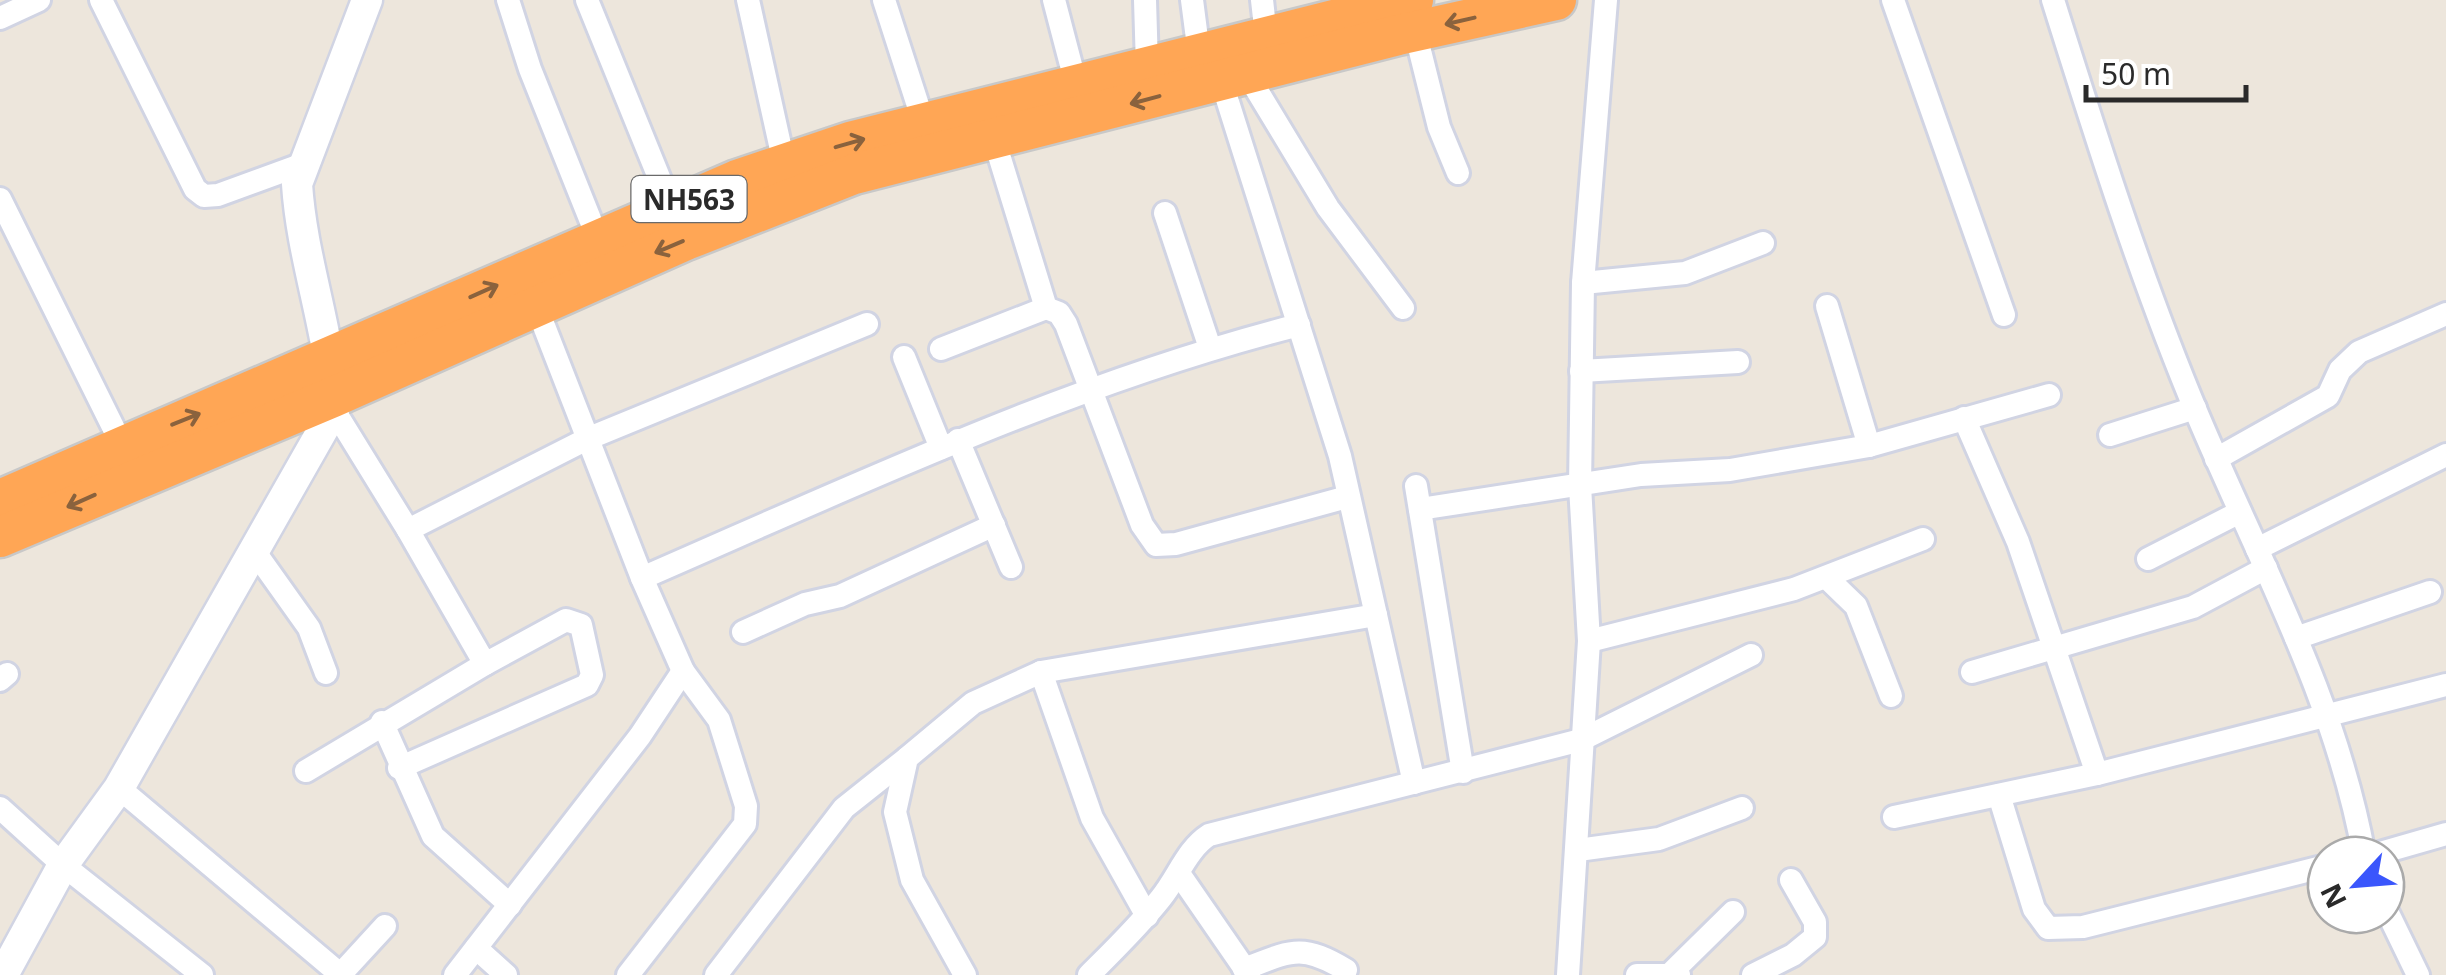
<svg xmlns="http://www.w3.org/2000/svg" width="2446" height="975" font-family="'Noto Sans',sans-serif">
	<rect width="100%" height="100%" fill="#ede6dc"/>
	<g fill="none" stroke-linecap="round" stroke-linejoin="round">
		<defs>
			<g id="street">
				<path d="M101,0L195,189L204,196L218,195L303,164"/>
				<path d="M508,0L530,69L598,239"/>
				<path d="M587,0L671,207"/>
				<path d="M748,0L784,163"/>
				<path d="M884,0L924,124"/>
				<path d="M1054,0L1076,84"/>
				<path d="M1145,0L1147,67"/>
				<path d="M1192,0L1199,54"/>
				<path d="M1262,0L1266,36"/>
				<path d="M1893,0L2004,315"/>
				<path d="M2053,0C2097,140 2141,280 2198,416C2259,561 2336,699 2364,855"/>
				<path d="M0,18L39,0"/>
				<path d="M1415,31L1439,127L1458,173"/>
				<path d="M1247,74L1328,208L1403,308"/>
				<path d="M1221,80L1340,456L1414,783"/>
				<path d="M994,139L1046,308L1059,313L1066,324L1142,525L1156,545L1176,544L1347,497"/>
				<path d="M0,199L122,445"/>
				<path d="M1165,213L1210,348"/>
				<path d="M1583,283L1685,273L1763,243"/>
				<path d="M1827,306L1869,446"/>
				<path d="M537,308L642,578L683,671L719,720L746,806L745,824L628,975"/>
				<path d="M941,349L1046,308"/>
				<path d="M904,357L941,448"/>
				<path d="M1581,371L1738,362"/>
				<path d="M334,410L408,530L587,439L867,324"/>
				<path d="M1964,418L2018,542L2097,774L2446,685"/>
				<path d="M2110,435L2195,408"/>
				<path d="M958,440L1011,567"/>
				<path d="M2216,459L2328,396L2340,370L2359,352L2446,314"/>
				<path d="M1416,486L1463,772"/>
				<path d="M1420,509L1641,475L1730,470L1869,446L2049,395"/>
				<path d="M2257,549L2446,455"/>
				<path d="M255,552L309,628L326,673"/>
				<path d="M2148,559L2240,512"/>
				<path d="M642,578C856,485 1071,383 1299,325"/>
				<path d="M1827,578L1856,606L1891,696"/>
				<path d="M743,632L805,604L840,596L994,525"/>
				<path d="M2296,638L2430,592"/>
				<path d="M1589,641L1794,589L1923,539"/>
				<path d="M1041,672L1092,818L1147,916"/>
				<path d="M1972,672L2193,607L2266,568"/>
				<path d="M0,680L7,674"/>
				<path d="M382,722L433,836L510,905"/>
				<path d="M399,768L587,685L592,675L581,625L566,620L485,664L408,530"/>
				<path d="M306,771L485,664"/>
				<path d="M119,788L341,975"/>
				<path d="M1999,795L2034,909L2048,928L2083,927L2326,866"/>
				<path d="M0,808L63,865L202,975"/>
				<path d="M1894,817L2097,774"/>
				<path d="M1578,850L1659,839L1742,808"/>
				<path d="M2373,855L2446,834"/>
				<path d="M1180,875L1249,975"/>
				<path d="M2386,909L2418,975"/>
				<path d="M476,948L506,975"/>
				<path d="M1244,969C1291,951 1301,943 1346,970"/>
				<path d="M1671,973L1733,912"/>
				<path d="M340,975L385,926"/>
				<path d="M455,975L640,736L683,671"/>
				<path d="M716,975L844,808L907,758"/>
				<path d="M965,975L912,880L895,812L907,758L973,703L1041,672L1376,615"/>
				<path d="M1089,975C1114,950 1139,926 1161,898C1178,877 1187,849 1209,835L1581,740L1751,655"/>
				<path d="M1568,975L1589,641L1580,486L1583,283L1606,0"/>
				<path d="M1637,975H1679"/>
				<path d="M1753,975L1793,955L1815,937V922L1791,880"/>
			</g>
			<path id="secondary" d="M3,975L63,865L119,788L334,410C331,333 302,261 297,184L367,0"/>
			<g id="highway">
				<path d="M0,500L737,180L850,142L1413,0"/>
				<path d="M0,537L333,397L686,240L854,174L1398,35L1556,0"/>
			</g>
		</defs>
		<!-- street casing -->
		<use href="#street" stroke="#d1d4e3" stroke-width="28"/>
		<!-- secondary casing -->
		<use href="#secondary" stroke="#d1d4e3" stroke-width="35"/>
		<!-- highway casing -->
		<use href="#highway" stroke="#c8c8c8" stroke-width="45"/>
		<!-- street -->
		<use href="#street" stroke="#fff" stroke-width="22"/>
		<!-- secondary -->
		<use href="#secondary" stroke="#fff" stroke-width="30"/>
		<!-- highway -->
		<use href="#highway" stroke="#ffa655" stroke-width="40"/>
	</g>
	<!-- one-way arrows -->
	<defs><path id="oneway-shaft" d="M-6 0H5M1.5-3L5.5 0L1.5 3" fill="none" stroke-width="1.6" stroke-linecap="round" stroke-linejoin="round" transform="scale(2.5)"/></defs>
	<g stroke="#8a623d">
		<use href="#oneway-shaft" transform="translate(1460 21) rotate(167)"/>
		<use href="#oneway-shaft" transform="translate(1145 100) rotate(165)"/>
		<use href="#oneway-shaft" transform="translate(850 143) rotate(-16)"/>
		<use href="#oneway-shaft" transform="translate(669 247) rotate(157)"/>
		<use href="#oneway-shaft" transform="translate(484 291) rotate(-24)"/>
		<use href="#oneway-shaft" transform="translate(186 419) rotate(-22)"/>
		<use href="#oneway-shaft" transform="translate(81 501) rotate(156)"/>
	</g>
	<g text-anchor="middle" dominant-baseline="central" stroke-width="8" stroke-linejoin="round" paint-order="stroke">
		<!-- shield labels -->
		<rect fill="#fff" stroke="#6a6a6a" stroke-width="2.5" x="631.5" y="176" width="115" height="46" rx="8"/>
		<g font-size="28" font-weight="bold" fill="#2a2a2a">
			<text x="689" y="199">NH563</text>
		</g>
	</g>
	<!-- north arrow -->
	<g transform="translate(2356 885) rotate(244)"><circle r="48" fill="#ffffff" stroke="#aaaaaa" stroke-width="2.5"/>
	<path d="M0-8L18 38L0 25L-18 38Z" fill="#3a56fc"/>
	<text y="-15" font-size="28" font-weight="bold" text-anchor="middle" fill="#2a2a2a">N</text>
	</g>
	<!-- scale -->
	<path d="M2086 85v15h160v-15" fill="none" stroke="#2a2a2a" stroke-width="5"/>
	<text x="2101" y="85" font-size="30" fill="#2a2a2a" stroke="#ffffff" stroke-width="8" paint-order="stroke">50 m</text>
</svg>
